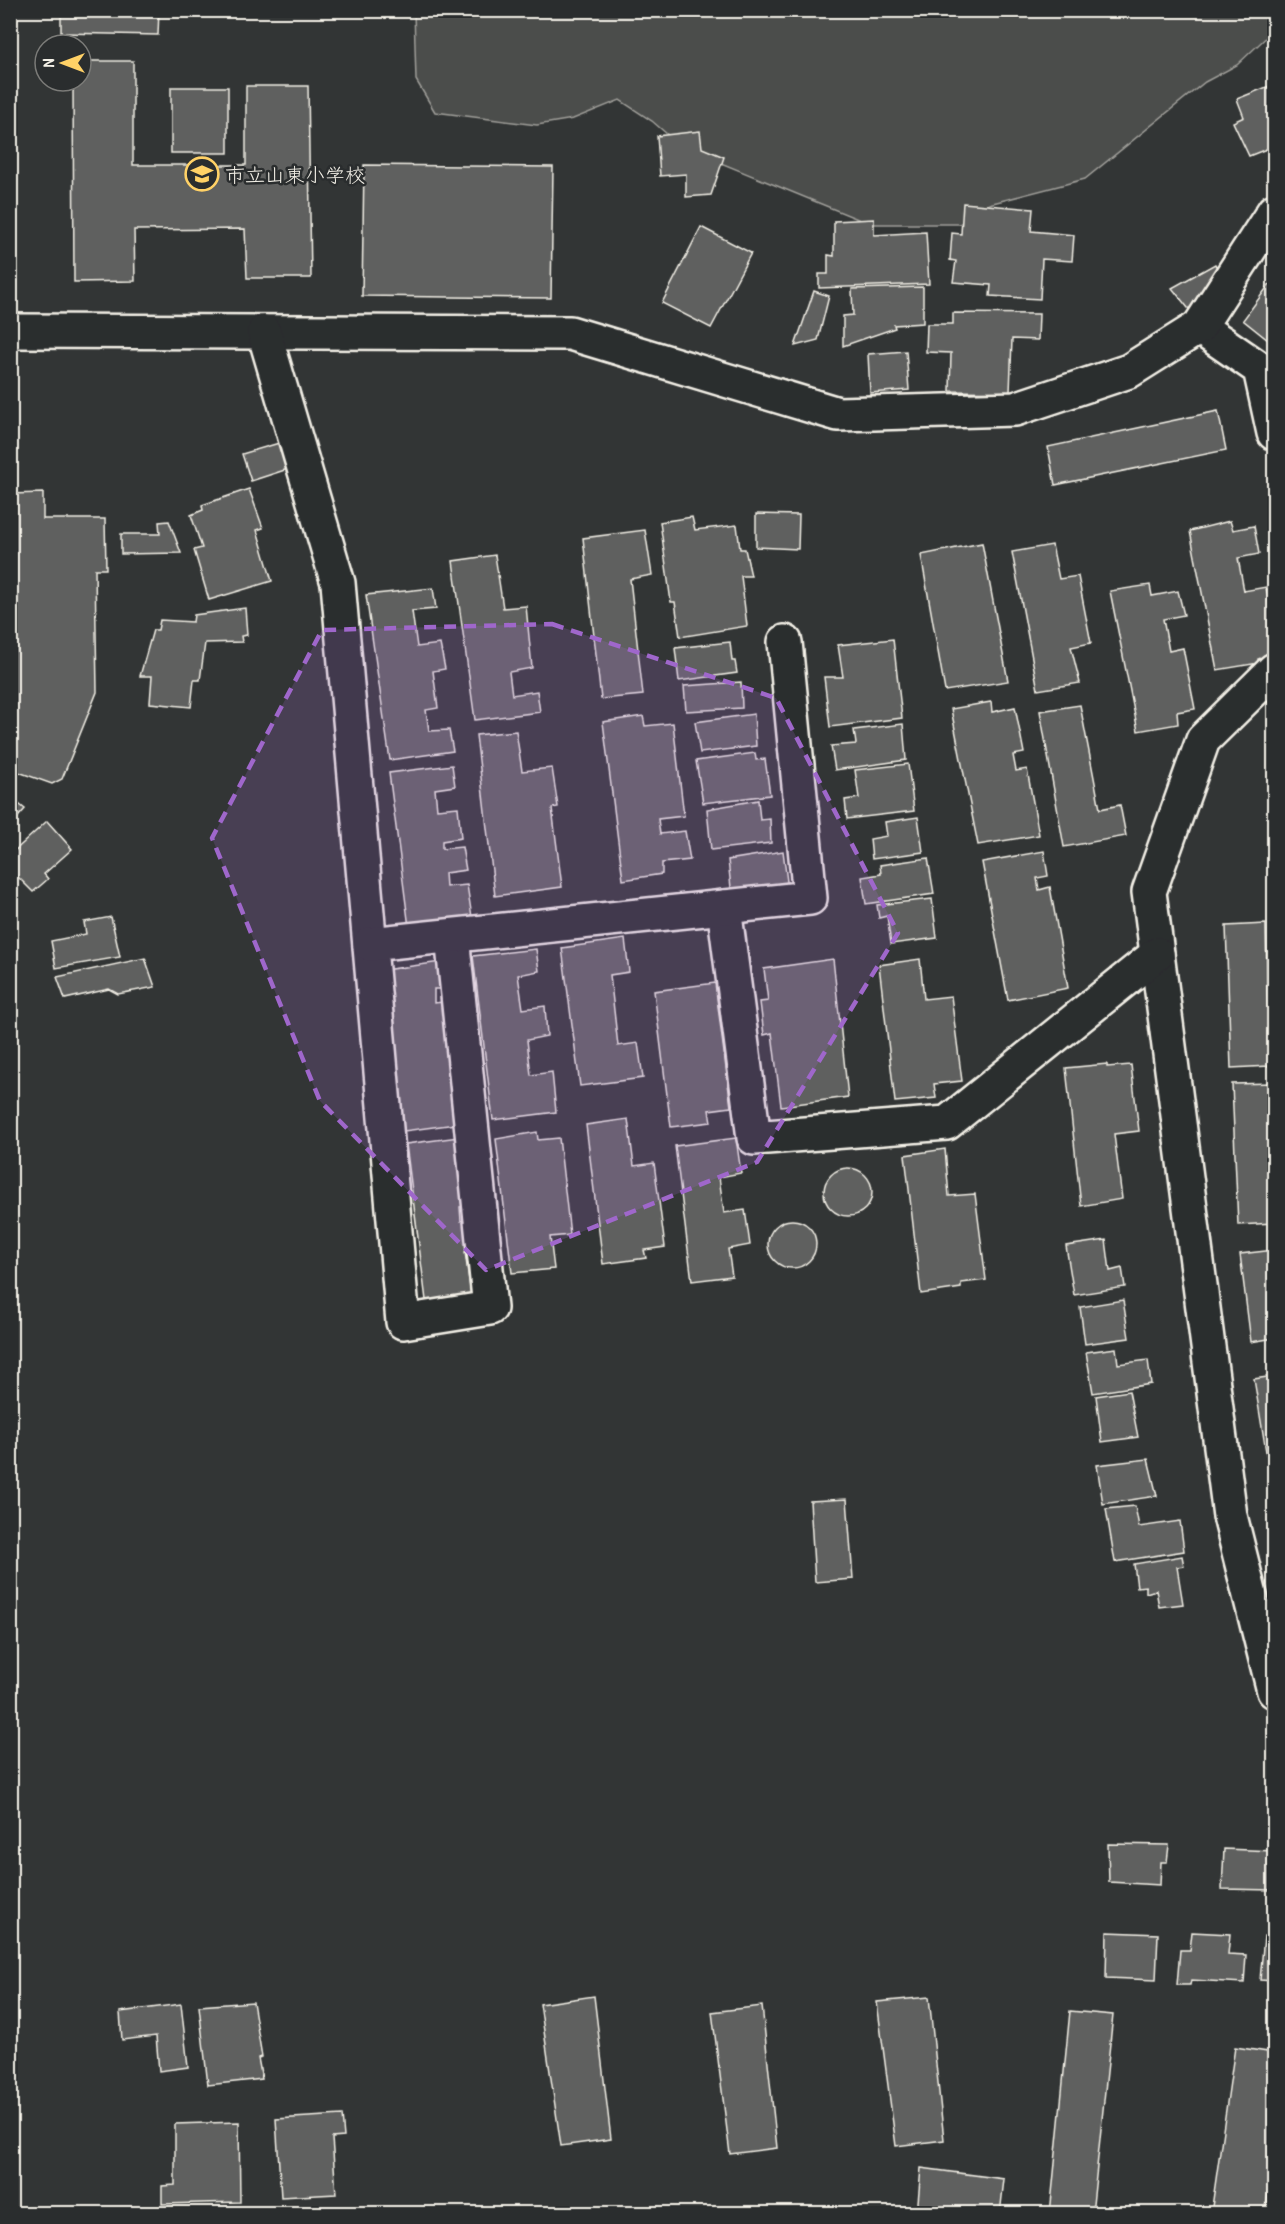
<svg xmlns="http://www.w3.org/2000/svg" width="1285" height="2224" font-family="'Patrick Hand','Klee One',sans-serif">
	<rect width="100%" height="100%" fill="#323535"/>
	<filter id="ink" filterUnits="userSpaceOnUse"><feTurbulence type="fractalNoise" baseFrequency=".0167" numOctaves="2"/><feDisplacementMap in="SourceGraphic" scale="12" xChannelSelector="R" yChannelSelector="G"/><feConvolveMatrix kernelMatrix="1 2 1 2 8 2 1 2 1" color-interpolation-filters="sRGB"/></filter>
	<g filter="url(#ink)">
		<!-- green -->
		<path fill="#4b4d4c" stroke="#a09f9a" stroke-width="1.5" d="M1274,10V30L1237,65L1205,82L1085,179L989,204L959,224H870L682,147L652,121L620,100L573,119L537,125L435,112L416,80L414,11Z"/>
		<!-- building -->
		<g fill="#5f605f" stroke="#f4f1e8" stroke-width="1.5">
			<path d="M61,10H159L158,35L61,33Z"/>
			<path d="M81,61H133V165H246V86H308L311,278H247L245,229L134,230L135,281L74,282L73,81H81Z"/>
			<path d="M1274,84V146L1249,156L1233,122L1244,117L1237,99Z"/>
			<rect x="171" y="87" width="57" height="66"/>
			<path d="M700,131L702,148L724,157L711,195L686,197V174L660,176L657,136Z"/>
			<path d="M364,165L553,167L551,298L362,296Z"/>
			<path d="M963,203L1033,209L1031,231L1074,235L1072,261L1042,259L1040,299L990,296L991,285L953,282L956,261L950,260L952,233L961,234Z"/>
			<path d="M874,219V235L926,232L929,284L819,288V274H828V255L834,256V221Z"/>
			<path d="M701,227L751,253L711,328L662,303Z"/>
			<path d="M1215,264L1220,274L1192,313L1172,288Z"/>
			<path d="M1274,278V343L1273,344L1243,320Z"/>
			<path d="M923,287V323L894,325L895,328L843,346V316L853,315L852,289Z"/>
			<path d="M814,291L829,296L818,340L795,346Z"/>
			<path d="M953,313L1039,314L1038,340L1012,339L1010,392L950,391L951,353L926,352L927,324H953Z"/>
			<path d="M906,351L909,390L870,393L868,354Z"/>
			<path d="M1218,411L1226,450L1055,485L1048,447Z"/>
			<path d="M286,441L294,467L251,481L242,454Z"/>
			<path d="M249,489L263,528L257,530L272,581L209,600L194,550L202,548L191,515L203,510L202,505Z"/>
			<path d="M43,493V519H105L106,569H95L97,692L62,779L52,784L10,769V494Z"/>
			<path d="M756,514L799,515L798,549L756,547Z"/>
			<path d="M692,517L695,530L737,525L740,549H745L751,576H741L747,626L680,637L675,602H671L660,522Z"/>
			<path d="M169,521L181,553L121,554V534H160L159,522Z"/>
			<path d="M1230,521L1233,530L1254,526L1259,554L1238,558L1244,591L1266,587L1274,629V656L1258,659L1259,663L1217,670L1190,531Z"/>
			<path d="M645,530L652,575L630,579L643,695L601,699L583,538Z"/>
			<path d="M982,543L1008,681L945,691L921,555Z"/>
			<path d="M1052,545L1059,579L1078,576L1091,643L1071,647L1080,683L1038,690L1012,552Z"/>
			<path d="M495,555L503,608L526,606L532,668L509,672L512,695L537,691L540,712L475,720L453,561Z"/>
			<path d="M1150,585L1152,596L1178,591L1184,615L1163,619L1169,651L1183,648L1195,709L1177,712L1178,724L1138,731L1110,591Z"/>
			<path d="M433,588L436,609L412,611L417,647L440,644L445,669L433,671L438,708L426,710L429,731L449,730L453,751L390,760L366,595Z"/>
			<path d="M245,608L247,635L241,636L242,642L205,643L200,680H194L191,707L150,703L152,676H140L153,630H158L160,620L193,622L194,615Z"/>
			<path d="M893,639L902,718L830,727L824,677H843L838,645Z"/>
			<path d="M730,642L732,661H735L737,673L679,681L675,648Z"/>
			<path d="M741,682L742,708L686,711L684,686Z"/>
			<path d="M991,702L992,712L1015,707L1024,753L1013,755L1016,771L1027,769L1039,835L978,845L951,709Z"/>
			<path d="M1080,705L1100,809L1120,805L1126,836L1064,847L1040,711Z"/>
			<path d="M754,714L756,746L700,753L695,722Z"/>
			<path d="M643,716L645,726L673,723L684,816L658,819L660,834L685,831L690,860L662,863V874L623,880L603,722Z"/>
			<path d="M903,724L906,760L835,770L831,746L856,744L854,730Z"/>
			<path d="M516,731L522,771L552,768L558,807L552,808L562,887L495,896L476,735Z"/>
			<path d="M755,753L756,760L765,759L770,795L703,803L696,761Z"/>
			<path d="M908,764L914,811L847,819L845,800L859,798L855,770Z"/>
			<path d="M452,765L455,786L435,789L437,809L458,807L461,838L442,841V849L462,847L466,870L445,873L446,887L467,885L472,917L459,918L461,930L410,935L389,773Z"/>
			<path d="M10,797L25,809L10,826Z"/>
			<path d="M758,800L760,820L770,819L771,843L711,850L707,809Z"/>
			<path d="M918,817L923,852L872,859L870,839L887,836L885,822Z"/>
			<path d="M47,821L72,849L44,874L48,879L33,892L10,869V855Z"/>
			<path d="M783,851L788,889L732,897L728,860Z"/>
			<path d="M1044,851L1048,876L1037,878L1039,890L1050,887L1068,988L1008,1000L982,862Z"/>
			<path d="M928,858L934,894L866,904L862,877L881,874L880,865Z"/>
			<path d="M932,899L937,938L891,944L887,916L879,918L877,905Z"/>
			<path d="M111,917L120,957L56,968L51,941L86,934L84,922Z"/>
			<path d="M1266,924L1269,1066L1231,1068L1226,926Z"/>
			<path d="M625,939L629,972L610,975L618,1046L638,1043L643,1078L580,1086L562,948Z"/>
			<path d="M536,949L539,971L518,975L523,1009L545,1006L547,1036L527,1040L531,1075L552,1072L556,1112L493,1120L473,956Z"/>
			<path d="M145,958L155,987L118,994L109,989L65,999L57,977Z"/>
			<path d="M833,959L848,1097L781,1106L772,1033L764,1035L760,1002L768,1001L764,969Z"/>
			<path d="M920,959L924,999L951,996L962,1081L934,1084L936,1098L895,1102L879,965Z"/>
			<path d="M448,961L453,989H434V1003L453,1001L470,1122L404,1131L384,970Z"/>
			<path d="M715,983L731,1107L709,1110L711,1122L671,1127L654,991Z"/>
			<path d="M1107,1064V1067L1131,1065L1139,1131L1114,1134L1122,1199L1081,1206L1066,1068Z"/>
			<path d="M1274,1083V1223L1238,1225L1232,1084Z"/>
			<path d="M628,1119L634,1166L654,1163L665,1247L644,1250L646,1258L603,1264L586,1125Z"/>
			<path d="M537,1132L538,1140L559,1138L570,1235L550,1237L554,1269L512,1273L496,1139Z"/>
			<path d="M466,1136L474,1205L460,1207L461,1221L482,1219L485,1250L465,1252L472,1302L427,1308L406,1144Z"/>
			<path d="M736,1138L741,1173L719,1177L724,1213L745,1210L750,1245L728,1249L732,1276L692,1281L675,1146Z"/>
			<path d="M945,1149L949,1196L975,1194L986,1280L961,1283V1288L921,1294L905,1155Z"/>
			<circle cx="848" cy="1192" r="24"/>
			<circle cx="792" cy="1244" r="24"/>
			<path d="M1106,1240L1110,1271L1122,1268L1125,1287L1074,1295L1066,1246Z"/>
			<path d="M1274,1250V1338L1251,1342L1240,1254Z"/>
			<path d="M1123,1300L1129,1338L1085,1344L1080,1307Z"/>
			<path d="M1116,1348L1118,1364L1148,1360L1151,1384L1093,1393L1086,1352Z"/>
			<path d="M1274,1376V1500L1254,1379Z"/>
			<path d="M1129,1391L1138,1437L1102,1442L1096,1396Z"/>
			<path d="M1148,1459L1157,1496L1103,1504L1097,1465Z"/>
			<path d="M847,1499L853,1579L815,1582L810,1501Z"/>
			<path d="M1135,1506L1139,1527L1180,1521L1184,1551L1115,1562L1106,1509Z"/>
			<path d="M1182,1556L1184,1566L1177,1567L1183,1604L1159,1607L1156,1590L1146,1593V1586L1137,1587L1134,1564Z"/>
			<path d="M1108,1844L1169,1845L1167,1862H1161L1160,1885L1109,1882Z"/>
			<path d="M1224,1849L1274,1851V1890L1222,1889Z"/>
			<path d="M1107,1932L1158,1934L1156,1980L1106,1978Z"/>
			<path d="M1192,1932L1230,1934L1228,1954L1246,1955L1244,1983L1191,1980L1190,1985H1177L1180,1950H1190Z"/>
			<path d="M1264,1936L1274,1937V1981L1260,1980Z"/>
			<path d="M594,1996L611,2139L561,2146L540,2004Z"/>
			<path d="M929,1997L944,2140L896,2146L877,2002Z"/>
			<path d="M253,2002L262,2057L258,2058L262,2079L208,2085L199,2006Z"/>
			<path d="M181,2004L188,2067L159,2071L156,2036L122,2040L120,2012Z"/>
			<path d="M762,2006L777,2148L730,2154L712,2012Z"/>
			<path d="M1070,2011L1113,2015L1092,2214H1050Z"/>
			<path d="M1235,2047L1274,2053V2151L1265,2214H1211Z"/>
			<path d="M342,2115L344,2137L332,2138L336,2194L281,2197L276,2119Z"/>
			<path d="M239,2122L240,2202L162,2204V2186L175,2185V2124Z"/>
			<path d="M921,2168L1004,2179L1000,2214H917Z"/>
		</g>
		<g fill="none" stroke-linecap="round" stroke-linejoin="round">
			<defs>
				<g id="street">
					<path d="M1199,327L1260,369L1274,433"/>
					<path d="M10,331L570,333L838,414L1015,409L1129,371L1199,327L1274,211"/>
					<path d="M264,332L338,583L403,1322L490,1308L452,936"/>
					<path d="M1274,670L1203,740L1149,892L1230,1516L1274,1691"/>
					<path d="M724,907L754,1138L947,1123L1157,954"/>
					<path d="M370,944L810,898L785,642"/>
				</g>
			</defs>
			<!-- street casing -->
			<use href="#street" stroke="#f4f1e8" stroke-width="38"/>
			<!-- street -->
			<use href="#street" stroke="#2a2d2e" stroke-width="33"/>
		</g>
	</g>
	<!-- marked area -->
	<path fill="#9f67cb" fill-opacity="0.2" stroke="#9f67cb" stroke-width="4.5" stroke-dasharray="12 8" stroke-linejoin="round" d="M552,624L776,698L898,933L757,1162L486,1270L320,1101L212,838L322,630Z"/>
	<!-- icons -->
	<defs>
		<symbol id="school-ring" viewBox="-11 -11 22 22"><circle r="9.5" fill="#2a2d2e" stroke="#ffd166" stroke-width="1.5"/><path d="M0-5L7-2L0 1L-7-2ZM-4 1L0 2.5L4 1V4Q0 6-4 4Z" fill="#ffd166"/></symbol>
	</defs>
	<g fill-rule="evenodd">
		<use href="#school-ring" x="183" y="155" width="38" height="38"/>
	</g>
	<g text-anchor="middle" dominant-baseline="central" stroke-width="5" stroke-linejoin="round" paint-order="stroke">
		<!-- poi labels -->
		<g font-size="20" fill="#f4f1e8" stroke="#2a2d2e" text-anchor="start">
			<text x="225" y="174">市立山東小学校</text>
		</g>
	</g>
	<!-- margin -->
	<rect width="1285" height="2224" fill="none" stroke="#2a2d2e" stroke-width="36"/>
	<rect x="18" y="18" width="1249" height="2188" fill="none" stroke="#f4f1e8" stroke-width="2" filter="url(#ink)"/>
	<!-- north arrow -->
	<g transform="translate(63 63) rotate(270)"><circle r="28" fill="#2a2d2e" stroke="#7b7b78" stroke-width="1.5"/>
	<path d="M0-4.5L10 22L0 15L-10 22Z" fill="#ffd166"/>
	<text y="-9" font-size="16" font-weight="bold" text-anchor="middle" fill="#f4f1e8">N</text>
	</g>
</svg>
